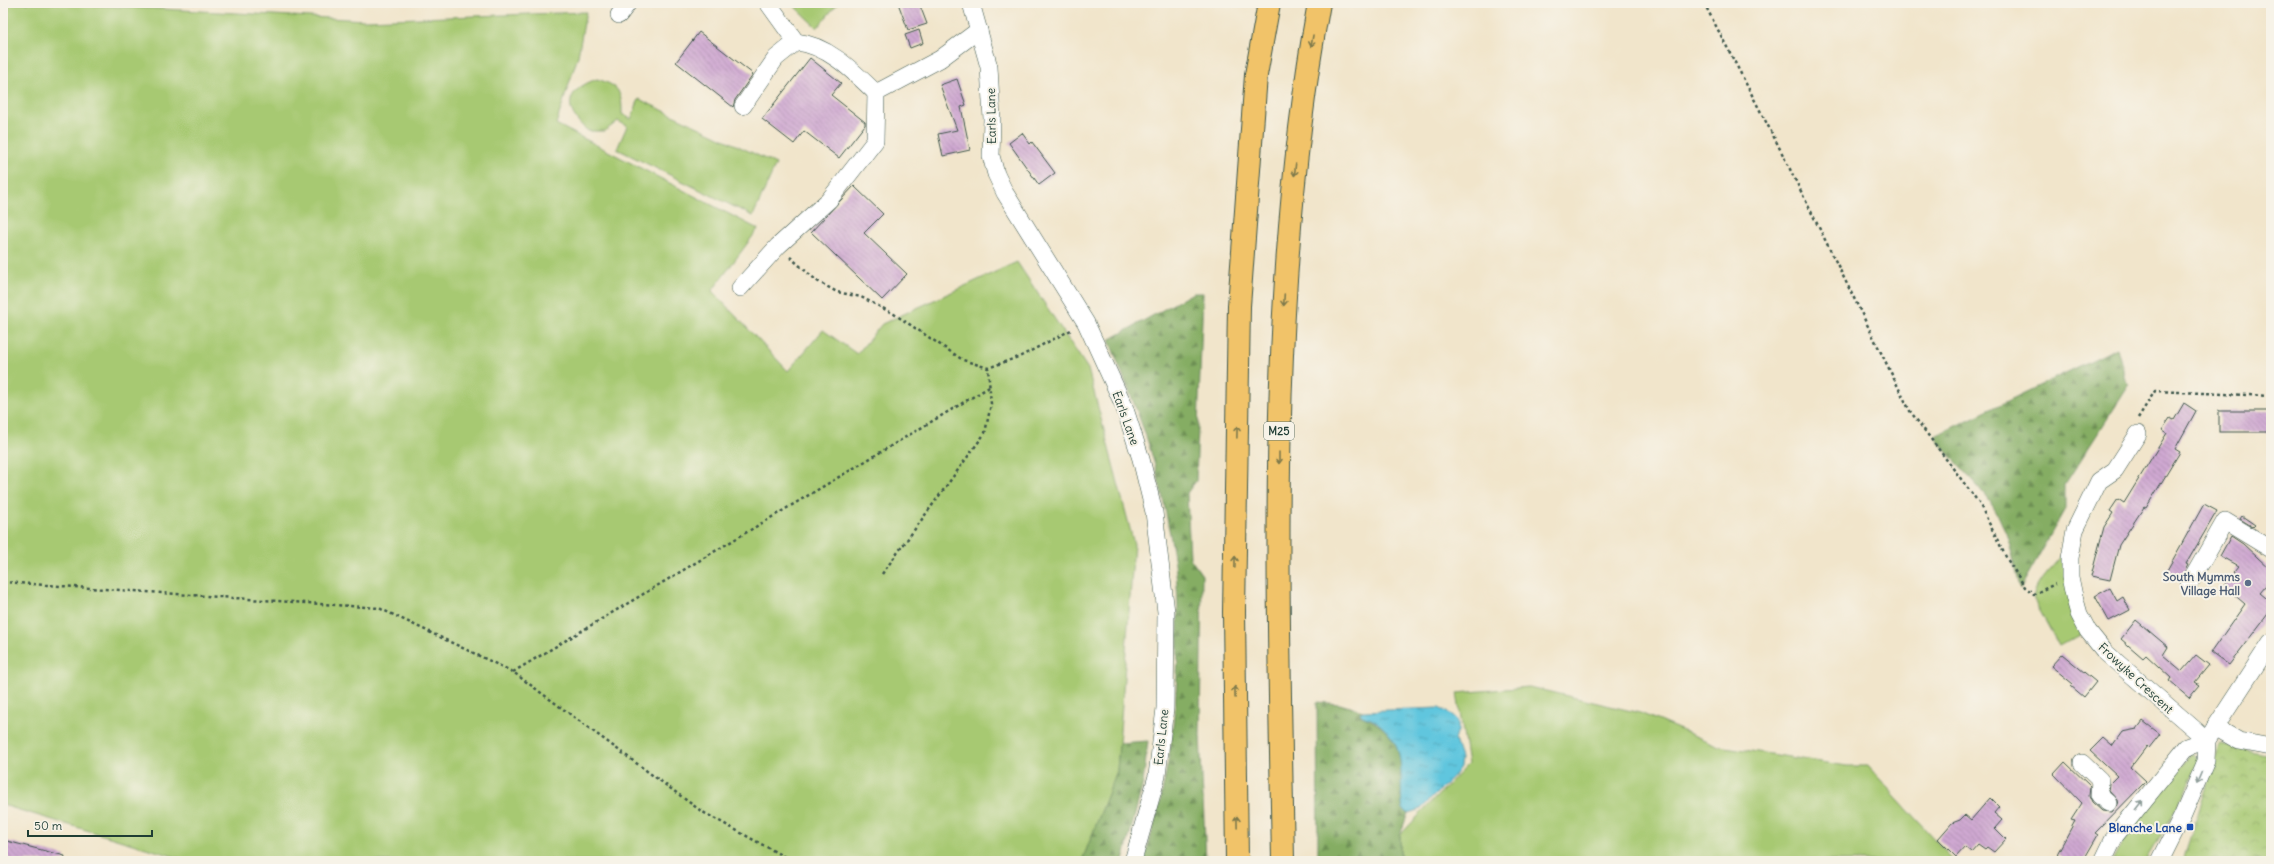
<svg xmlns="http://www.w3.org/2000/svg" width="2274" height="864" font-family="Delius,sans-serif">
	<defs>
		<pattern id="forest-firs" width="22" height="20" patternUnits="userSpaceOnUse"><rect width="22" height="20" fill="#85ad64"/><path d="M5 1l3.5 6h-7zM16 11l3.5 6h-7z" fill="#6c8e53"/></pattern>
		<pattern id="park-crowns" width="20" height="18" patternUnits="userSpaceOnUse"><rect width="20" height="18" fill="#a7c972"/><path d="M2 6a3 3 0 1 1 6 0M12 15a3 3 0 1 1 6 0" fill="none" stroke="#87a45e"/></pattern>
		<pattern id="water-ripples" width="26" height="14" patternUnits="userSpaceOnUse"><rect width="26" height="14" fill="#61c6de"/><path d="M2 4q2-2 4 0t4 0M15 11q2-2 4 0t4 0" fill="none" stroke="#4fa2b5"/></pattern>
		<pattern id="building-back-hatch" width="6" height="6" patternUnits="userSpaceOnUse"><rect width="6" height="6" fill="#cfa8d1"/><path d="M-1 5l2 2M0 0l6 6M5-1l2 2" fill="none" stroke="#a78aaa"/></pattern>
	</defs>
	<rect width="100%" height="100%" fill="#f7f3e8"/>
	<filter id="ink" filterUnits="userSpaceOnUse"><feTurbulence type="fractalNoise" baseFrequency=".025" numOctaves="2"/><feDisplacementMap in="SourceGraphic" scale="8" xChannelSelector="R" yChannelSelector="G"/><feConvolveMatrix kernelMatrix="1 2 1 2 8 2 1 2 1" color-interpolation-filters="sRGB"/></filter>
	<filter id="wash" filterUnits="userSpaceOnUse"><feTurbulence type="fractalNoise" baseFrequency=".012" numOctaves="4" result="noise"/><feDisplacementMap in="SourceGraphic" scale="16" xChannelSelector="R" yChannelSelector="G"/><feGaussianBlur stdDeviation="0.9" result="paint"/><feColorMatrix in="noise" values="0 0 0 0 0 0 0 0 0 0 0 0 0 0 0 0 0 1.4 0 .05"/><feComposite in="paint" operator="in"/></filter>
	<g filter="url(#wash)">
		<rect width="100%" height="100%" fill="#f1e5cb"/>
		<!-- green -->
		<g fill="#a7c972" stroke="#638353">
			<path d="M3,3H88L89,5L365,20L586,12L578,56L556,124L758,229L712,291L788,371L823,330L857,354L882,324L1017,262L1088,369L1134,544L1117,771L1082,861H189L3,805Z"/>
			<path d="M791,3H838L817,28Z"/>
			<path d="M597,79C619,86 622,91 622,114L631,119L639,99L776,164L753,216L617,149L627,126L618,121L605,131H588C562,109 565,90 597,79Z"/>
			<path d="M2062,555L2083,633L2059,646L2033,598C2037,579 2051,570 2062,555Z"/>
			<path d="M1529,687L1640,713L1719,746L1847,766H1868L1954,861H1404L1400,855V835L1468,764L1457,693Z"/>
			<path d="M2191,753L2200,760L2178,806L2145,861H2112L2125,836Z"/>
		</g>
		<!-- forest -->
		<g fill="url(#forest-firs)" stroke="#52754c">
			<path d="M1193,293H1203L1196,481L1187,493L1190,558L1202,575L1200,735L1206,861H1143C1168,788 1178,712 1178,635C1178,607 1178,578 1173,551C1166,511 1158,471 1145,433C1134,402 1121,371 1109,340Z"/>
			<path d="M2117,348L2126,380L2130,384L2065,484V509L2020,589C2015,564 2007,527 1992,505C1976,480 1951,462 1935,436Z"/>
			<path d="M1317,702L1340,704L1363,711L1360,713L1361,716C1384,724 1399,741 1401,766C1403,780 1400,795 1403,809L1408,813L1400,835V861H1318Z"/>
			<path d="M1148,741L1143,783L1123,861H1082L1117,771L1119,743Z"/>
		</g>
		<!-- park -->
		<path fill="url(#park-crowns)" stroke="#638353" d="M2220,745L2271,755V861H2183Z"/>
		<!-- water -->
		<path fill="url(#water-ripples)" stroke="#408289" d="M1439,708L1450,714L1458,721V731L1455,740L1461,758L1460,767L1453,777L1421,809L1408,813L1403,809C1398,784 1407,756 1389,734C1385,729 1379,723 1373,720C1368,717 1363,718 1360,713L1363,711Z"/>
		<g id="blocks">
			<!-- building -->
			<g fill="url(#building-back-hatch)">
				<path d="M898,3H919L927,24L908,30Z"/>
				<path d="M919,30L923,43L910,48L905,35Z"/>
				<path d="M699,32L753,74L735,100L733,107L676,62Z"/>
				<path d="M810,58L841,83L831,95L865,122V125L839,158L804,131L794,144L762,119Z"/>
				<path d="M957,79L966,105L961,107L970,150L943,156L938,134L957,130L940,85Z"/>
				<path d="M1022,133L1030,144L1032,142L1055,173L1039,185L1009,143Z"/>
				<path d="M854,186L883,214L864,233L907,274L882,300L811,232Z"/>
				<path d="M2184,403L2196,411L2175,449L2180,452L2146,508L2144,507L2119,545L2110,580L2091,576L2104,527L2113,513L2110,511L2118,499L2124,503L2167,433L2162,430L2170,418L2174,420Z"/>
				<rect x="2219" y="411" width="52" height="21"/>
				<path d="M2204,504L2217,511L2186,564L2188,565L2180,580L2166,572Z"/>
				<path d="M2242,516L2255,525L2253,527L2240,519Z"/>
				<path d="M2231,536L2243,544L2271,570V580L2260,593L2271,602V610L2229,665L2211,652L2245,604L2224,586L2236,573L2234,571L2238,566L2220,556Z"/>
				<path d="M2110,588L2117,601L2123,597L2130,610L2109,621L2095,596Z"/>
				<path d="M2136,620L2168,647L2163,655L2182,671L2196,655L2209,665L2195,682L2200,685L2189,698L2169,681L2171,678L2146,655L2143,658L2121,639Z"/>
				<path d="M2062,654L2096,682L2084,697L2071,686L2073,684L2051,666Z"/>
				<path d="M2143,721L2160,734L2149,748L2147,746L2131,767L2146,781L2095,833L2098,835L2083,861H2069L2057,854L2075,821L2071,820L2082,803L2054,774L2065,762L2090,786L2089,795L2092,802L2102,811L2112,812L2118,805L2117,800L2109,791L2110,783L2117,776L2090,751L2103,738L2112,746L2122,732L2137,729Z"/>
				<path d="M1990,798L1999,807L1994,813L2002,820L1995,828L2006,839L1994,852L1987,847L1985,849L1978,844L1971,852L1965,847L1956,857L1938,839L1952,823L1960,820L1965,815L1971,820Z"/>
				<path d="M3,840L65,856L64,861H17L3,857Z"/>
			</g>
		</g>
	</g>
	<g filter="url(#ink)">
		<use href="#blocks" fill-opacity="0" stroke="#3e564b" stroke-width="1"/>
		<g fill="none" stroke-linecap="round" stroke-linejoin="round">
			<defs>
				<g id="minor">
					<path d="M768,3L796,42"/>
					<path d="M971,3L989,67L992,119L991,156L996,174L1005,193L1086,323L1124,406L1141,459L1154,512L1166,612L1165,708L1157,776L1133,861"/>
					<path d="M619,15L628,3"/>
					<path d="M743,106L776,58L796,42C828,45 854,72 876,93"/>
					<path d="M740,288L778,246L829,200L875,141L876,93L940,59L979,30"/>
					<path d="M2138,434L2115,470L2099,481L2075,530L2070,558V577L2074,596L2079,614L2088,631L2105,652L2207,740"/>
					<path d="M2189,584L2225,521L2271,549"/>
					<path d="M2215,727L2239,741L2271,747"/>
					<path d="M2082,763L2100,780L2099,795L2108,803"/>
					<path d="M2103,861L2115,836L2187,747L2207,740"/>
					<path d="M2160,861L2182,817L2206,761L2207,740L2271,642"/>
				</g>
				<g id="highway">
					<path d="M1237,861L1234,612L1239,306L1256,75L1269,3"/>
					<path d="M1283,861C1278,574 1267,286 1319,3"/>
				</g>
			</defs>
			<!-- minor casing -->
			<use href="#minor" stroke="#3e564b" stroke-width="18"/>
			<!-- highway casing -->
			<use href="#highway" stroke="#3e564b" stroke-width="24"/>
			<!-- path -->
			<g stroke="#3e564b" stroke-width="2.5" stroke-dasharray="3 3" stroke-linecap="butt">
				<path d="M1704,3L1777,143L1910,411L1979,503L2007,559L2025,587L2034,594L2055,584"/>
				<path d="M790,257L817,281L837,292L861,297L894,314L963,360L988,368L1021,356L1071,330"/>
				<path d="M2138,418L2155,391L2271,396"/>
				<path d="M882,574L985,433L991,404L988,368"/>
				<path d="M3,582L379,608L513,672L701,811L792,861"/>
				<path d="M513,672L991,386"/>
			</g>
			<!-- minor -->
			<use href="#minor" stroke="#fff" stroke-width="17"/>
			<!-- highway -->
			<use href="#highway" stroke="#f1c369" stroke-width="22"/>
		</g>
		<!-- one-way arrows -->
		<defs><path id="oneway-shaft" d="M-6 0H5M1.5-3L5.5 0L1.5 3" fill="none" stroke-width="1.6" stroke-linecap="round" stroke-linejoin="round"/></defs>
		<g stroke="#7d794c">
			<use href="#oneway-shaft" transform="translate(1312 41) rotate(100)"/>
			<use href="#oneway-shaft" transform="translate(1295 170) rotate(96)"/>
			<use href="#oneway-shaft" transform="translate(1284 300) rotate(93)"/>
			<use href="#oneway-shaft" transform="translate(1237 432) rotate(-89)"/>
			<use href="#oneway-shaft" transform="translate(1279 458) rotate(90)"/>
			<use href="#oneway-shaft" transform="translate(1235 562) rotate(-89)"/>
			<use href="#oneway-shaft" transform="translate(1235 692) rotate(-91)"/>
			<use href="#oneway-shaft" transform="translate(1237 822) rotate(-91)"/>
		</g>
		<g stroke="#8f9e9a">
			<use href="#oneway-shaft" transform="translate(2199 778) rotate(113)"/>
			<use href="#oneway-shaft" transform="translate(2139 805) rotate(-52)"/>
		</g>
	</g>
	<!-- markers -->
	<circle fill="#5c6f8a" stroke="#f7f3e8" stroke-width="1.5" cx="2248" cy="583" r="4"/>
	<rect fill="#1a4fb4" stroke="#f7f3e8" stroke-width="1.5" x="2186" y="823" width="8" height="8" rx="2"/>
	<g text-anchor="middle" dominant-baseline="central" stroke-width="4" stroke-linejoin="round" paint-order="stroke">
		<!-- shield labels -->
		<rect fill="#f7f3e8" stroke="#60746a" stroke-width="1" x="1264" y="422" width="30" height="18" rx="3"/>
		<g font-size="11" font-weight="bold" fill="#1f3d34">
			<text x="1279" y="431">M25</text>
		</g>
		<!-- street labels -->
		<g font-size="12" fill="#1f3d34" stroke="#f7f3e8">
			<text transform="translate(991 116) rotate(-91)">Earls Lane</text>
			<text transform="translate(1126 418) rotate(70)">Earls Lane</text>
			<text transform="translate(2136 678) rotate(43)">Frowyke Crescent</text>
			<text transform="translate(1161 737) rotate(-84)">Earls Lane</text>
		</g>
		<!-- service labels -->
		<g font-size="12" font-weight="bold" fill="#4e5e75" stroke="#f7f3e8" text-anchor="end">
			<text x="2240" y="576">South Mymms<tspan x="2240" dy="14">Village Hall</tspan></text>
		</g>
		<!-- transit labels -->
		<g font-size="12" font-weight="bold" fill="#164399" stroke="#f7f3e8" text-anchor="end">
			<text x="2182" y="827">Blanche Lane</text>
		</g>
	</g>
	<!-- margin -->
	<rect width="2274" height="864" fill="none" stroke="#f7f3e8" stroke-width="16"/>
	<!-- scale -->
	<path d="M28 830v6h124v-6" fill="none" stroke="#1f3d34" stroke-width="2"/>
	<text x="34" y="830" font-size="12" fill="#1f3d34" stroke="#f7f3e8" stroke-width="3" paint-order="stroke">50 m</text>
</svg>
